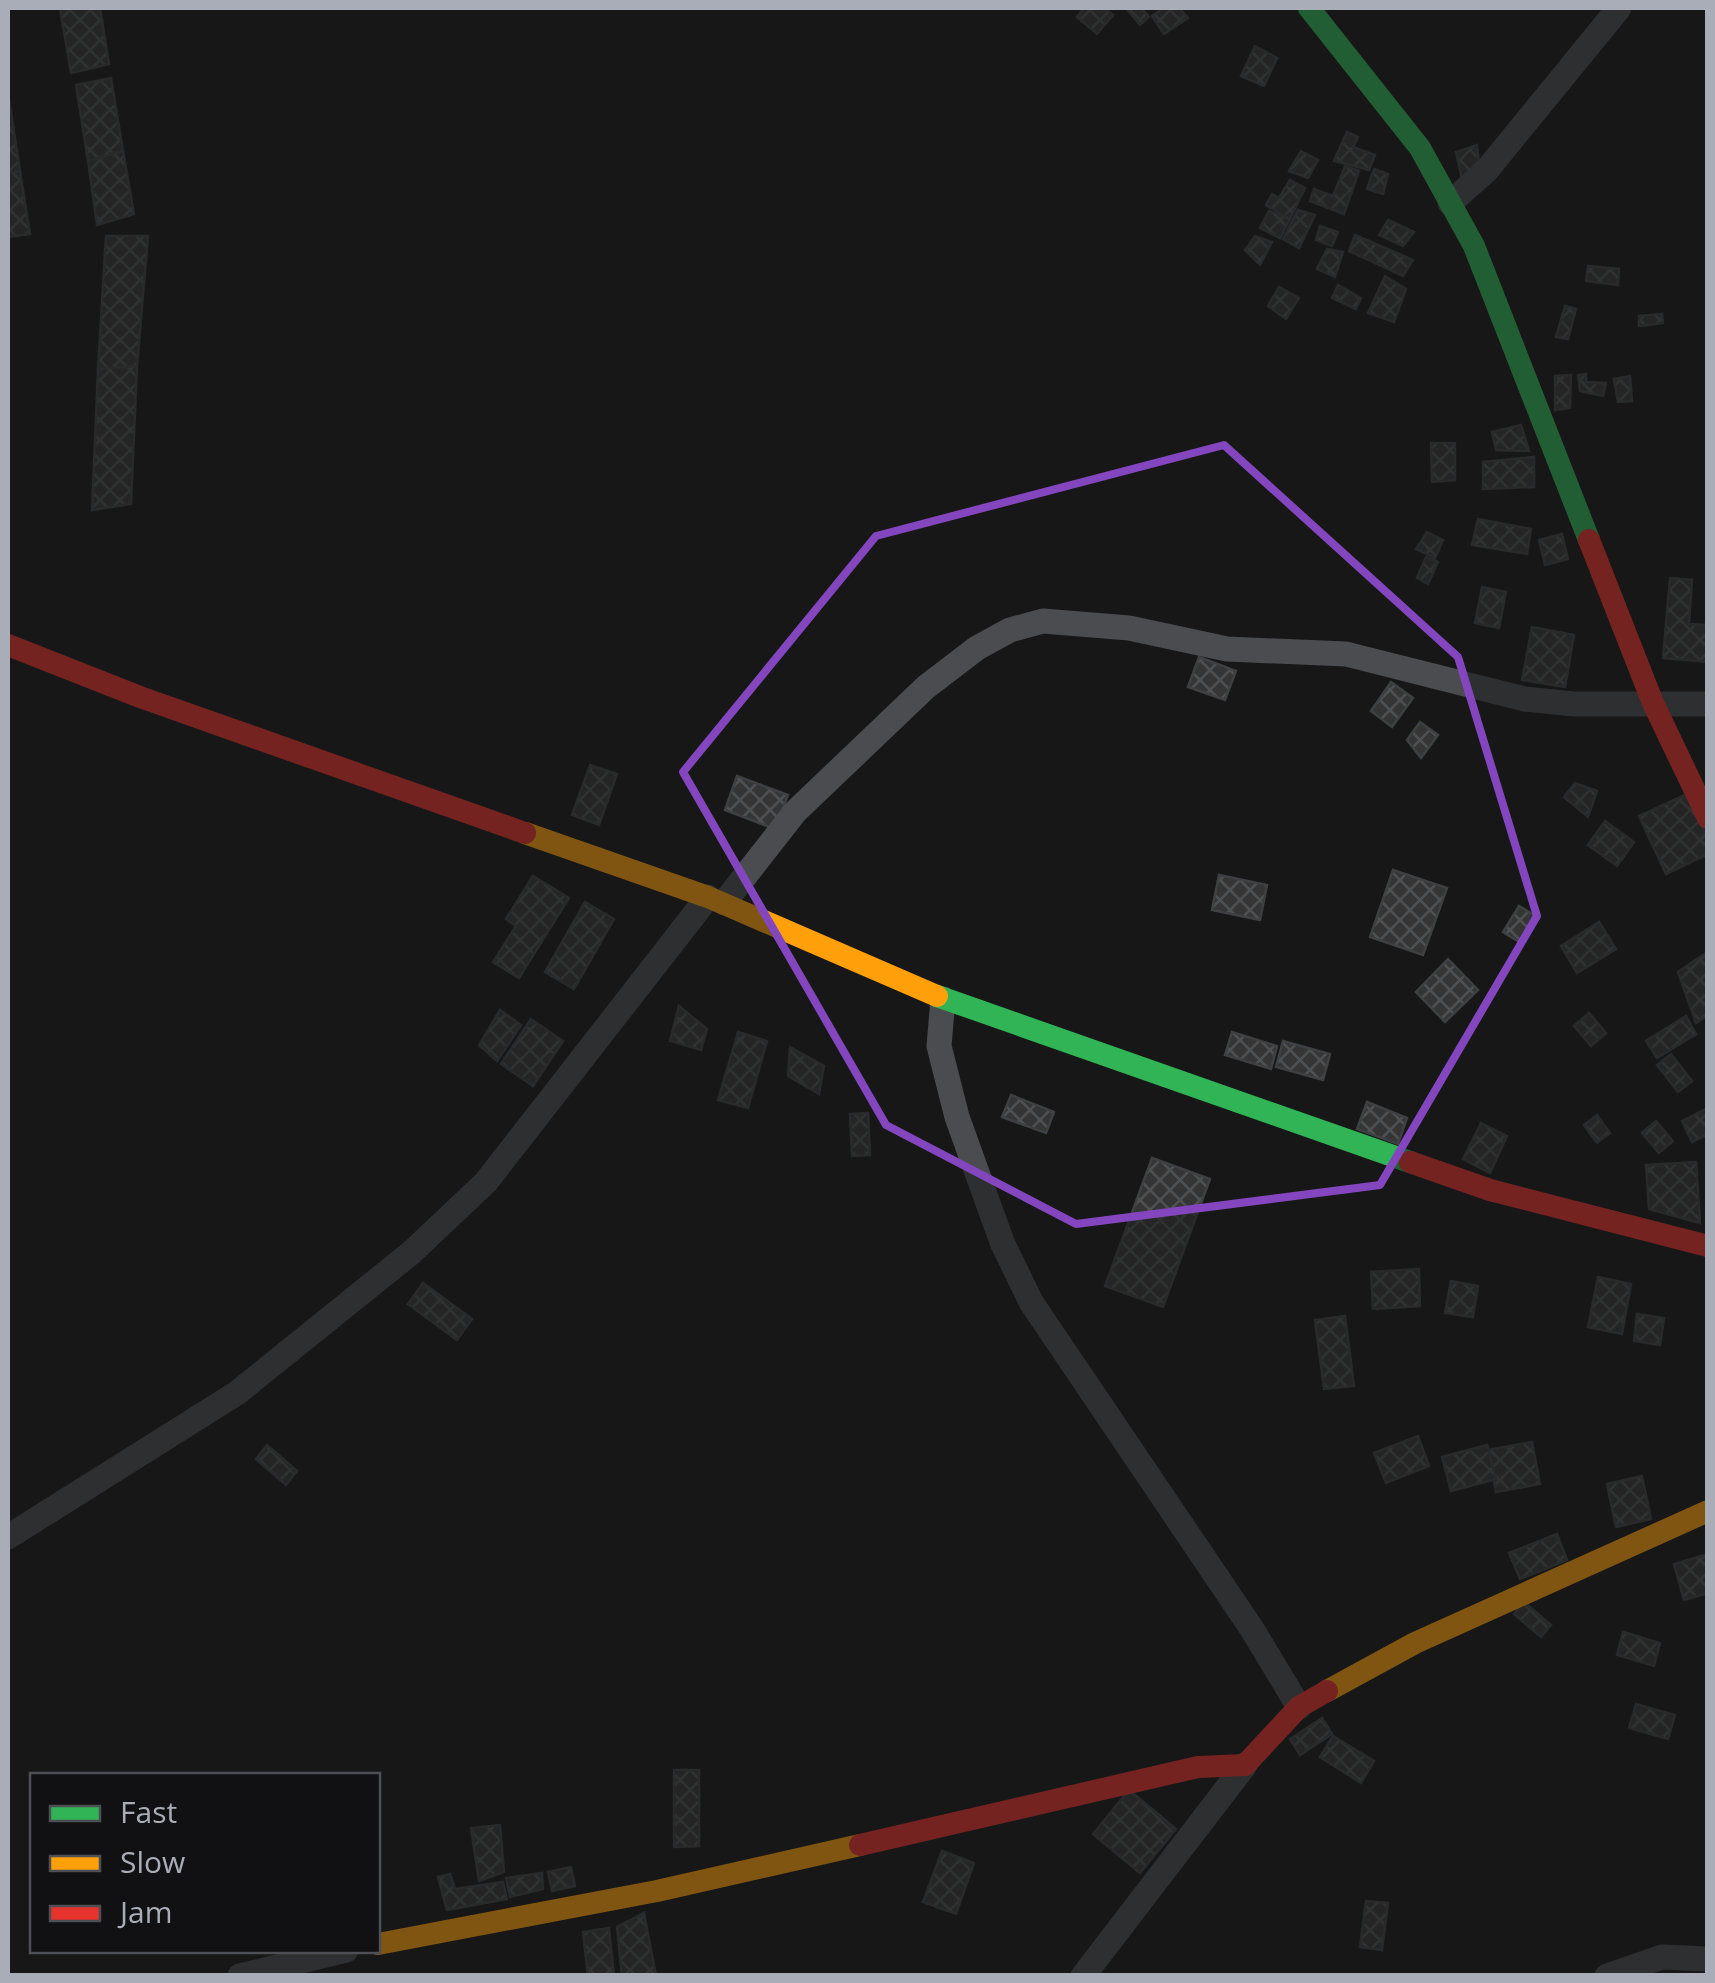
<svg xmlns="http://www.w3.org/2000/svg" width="1715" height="1983" font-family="'Open Sans',sans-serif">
	<defs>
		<pattern id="building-cross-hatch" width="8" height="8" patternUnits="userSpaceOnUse" patternTransform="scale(2.5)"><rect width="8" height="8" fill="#353536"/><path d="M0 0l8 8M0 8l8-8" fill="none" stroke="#4f5051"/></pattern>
	</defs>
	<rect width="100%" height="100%" fill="#171717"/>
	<!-- building -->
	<g fill="url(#building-cross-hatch)" stroke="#3f4043" stroke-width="2.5">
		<path d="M60,8H100L109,64L71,73Z"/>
		<path d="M1084,8H1104L1113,15L1097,34L1077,17Z"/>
		<path d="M1126,8H1141L1149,17L1140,25Z"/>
		<path d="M1164,8H1179L1188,18L1164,34L1152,16Z"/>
		<path d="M1255,46L1277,58L1264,86L1241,76Z"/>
		<path d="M111,78L123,151L88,161L76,85Z"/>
		<path d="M8,92L20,171L8,173Z"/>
		<path d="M1347,132L1358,137L1353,147L1375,155L1369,170L1334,161Z"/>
		<path d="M1477,145L1480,172L1462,179L1456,152Z"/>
		<path d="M123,151L134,214L97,225L88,161Z"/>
		<path d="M1301,151L1318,160L1308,178L1289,171Z"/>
		<path d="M1345,166L1359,171L1344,214L1310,201L1314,189L1333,196Z"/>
		<path d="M1374,169L1388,174L1383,194L1367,189Z"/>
		<path d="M20,171L30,234L8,237V173Z"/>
		<path d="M1290,180L1305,188L1290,219L1266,205L1272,194L1279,198Z"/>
		<path d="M1298,210L1315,215L1299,248L1283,239Z"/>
		<path d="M1269,211L1290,219L1280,238L1260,228Z"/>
		<path d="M1388,220L1414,232L1403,246L1379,235Z"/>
		<path d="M1320,226L1338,232L1332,246L1316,240Z"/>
		<path d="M1355,235L1413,260L1403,276L1349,251Z"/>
		<path d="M106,236H148L137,366L98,369Z"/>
		<path d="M1255,236L1272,242L1260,265L1245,250Z"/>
		<path d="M1327,249L1343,252L1335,277L1317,269Z"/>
		<path d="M1588,266L1619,269L1618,285L1586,281Z"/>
		<path d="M1385,276L1406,289L1394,322L1368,313Z"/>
		<path d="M1338,285L1361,298L1356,309L1332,298Z"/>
		<path d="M1279,287L1299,298L1286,319L1268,306Z"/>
		<path d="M1565,306L1576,309L1568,339L1556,337Z"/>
		<path d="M1662,314L1663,323L1639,326V316Z"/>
		<path d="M137,366L131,504L92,510L98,369Z"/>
		<path d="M1586,374V382L1606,383L1603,396L1580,391L1578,375Z"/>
		<path d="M1571,375L1570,408L1555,410V376Z"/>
		<path d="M1630,376L1632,401L1618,402L1614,379Z"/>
		<path d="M1521,425L1529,451L1496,450L1492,432Z"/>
		<path d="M1431,443H1455V480L1432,482Z"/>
		<path d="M1534,457V487L1483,489V462Z"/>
		<path d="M1478,519L1531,529L1527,554L1472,545Z"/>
		<path d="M1427,532L1443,540L1435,558L1416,549Z"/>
		<path d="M1562,534L1568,559L1545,565L1539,540Z"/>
		<path d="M1426,557L1438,562L1428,584L1417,578Z"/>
		<path d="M1670,578L1692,580L1689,624L1708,625V662L1663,658Z"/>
		<path d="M1482,587L1506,592L1499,628L1475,623Z"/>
		<path d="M1532,627L1574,635L1565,687L1522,680Z"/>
		<path d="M1199,657L1236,671L1225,700L1188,687Z"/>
		<path d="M1391,682L1413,698L1392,727L1371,711Z"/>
		<path d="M1420,722L1438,735L1421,758L1407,740Z"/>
		<path d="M590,765L617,774L599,825L572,815Z"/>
		<path d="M737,776L788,795L775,829L725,810Z"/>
		<path d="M1575,783L1597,791L1588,817L1564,797Z"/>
		<path d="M1687,794L1708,839V854L1666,874L1639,816Z"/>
		<path d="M1605,821L1634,842L1617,866L1588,845Z"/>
		<path d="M1393,870L1447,888L1423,955L1370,937Z"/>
		<path d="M1219,875L1267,885L1260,920L1212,910Z"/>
		<path d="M533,876L569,898L519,978L493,962L516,926L506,919Z"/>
		<path d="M585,902L614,919L574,989L545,972Z"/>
		<path d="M1519,906L1537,917L1521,943L1503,932Z"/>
		<path d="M1599,922L1616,949L1577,973L1561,946Z"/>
		<path d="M1706,953L1708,1015L1696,1023L1678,972Z"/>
		<path d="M1448,959L1478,990L1445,1022L1416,992Z"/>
		<path d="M679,1006L707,1029L701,1050L670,1041Z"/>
		<path d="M500,1010L521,1025L497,1061L479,1045Z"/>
		<path d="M1589,1013L1606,1033L1591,1046L1574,1026Z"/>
		<path d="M1686,1016L1696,1034L1657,1058L1646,1041Z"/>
		<path d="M531,1019L563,1041L533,1086L501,1064Z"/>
		<path d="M738,1032L767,1041L748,1108L718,1100Z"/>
		<path d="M1232,1032L1277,1046L1271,1069L1225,1055Z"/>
		<path d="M1283,1041L1330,1054L1323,1080L1276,1067Z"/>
		<path d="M790,1047L824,1066L819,1094L788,1076Z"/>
		<path d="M1671,1054L1692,1081L1678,1092L1657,1065Z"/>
		<path d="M1011,1095L1054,1112L1046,1133L1002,1117Z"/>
		<path d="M1367,1102L1407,1118L1398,1144L1357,1129Z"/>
		<path d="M1708,1108V1134L1692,1142L1682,1121Z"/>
		<path d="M868,1113L870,1155L852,1156L850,1114Z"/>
		<path d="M1597,1115L1610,1133L1597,1143L1584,1125Z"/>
		<path d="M1656,1121L1673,1141L1659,1153L1642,1133Z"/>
		<path d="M1481,1123L1507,1136L1490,1173L1463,1159Z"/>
		<path d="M1152,1158L1210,1179L1163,1307L1105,1286Z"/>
		<path d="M1696,1162L1700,1223L1649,1209L1646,1165Z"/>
		<path d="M1419,1269L1420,1306L1373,1309L1371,1272Z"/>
		<path d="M1598,1277L1631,1284L1622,1334L1588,1327Z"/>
		<path d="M1451,1281L1478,1286L1473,1317L1445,1313Z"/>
		<path d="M423,1283L472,1319L457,1340L408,1304Z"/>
		<path d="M1637,1314L1664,1318L1660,1345L1634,1341Z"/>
		<path d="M1345,1316L1354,1386L1324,1389L1315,1320Z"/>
		<path d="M1418,1436L1429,1466L1386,1483L1374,1453Z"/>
		<path d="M1532,1442L1540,1484L1496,1492L1488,1450Z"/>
		<path d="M267,1445L297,1471L286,1485L256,1459Z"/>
		<path d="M1487,1445L1496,1479L1451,1491L1442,1457Z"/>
		<path d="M1642,1476L1651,1519L1616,1527L1607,1484Z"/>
		<path d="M1557,1534L1567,1560L1520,1579L1509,1553Z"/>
		<path d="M1708,1554V1593L1684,1600L1674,1564Z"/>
		<path d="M1524,1602L1551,1625L1541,1637L1514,1614Z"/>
		<path d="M1623,1632L1660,1643L1654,1666L1617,1655Z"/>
		<path d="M1636,1704L1675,1715L1668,1739L1629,1728Z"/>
		<path d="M1322,1718L1332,1734L1300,1755L1290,1739Z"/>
		<path d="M1333,1736L1374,1761L1361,1783L1320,1757Z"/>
		<path d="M674,1770H699V1846L674,1847Z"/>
		<path d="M1129,1790L1176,1829L1140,1873L1093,1834Z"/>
		<path d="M500,1825L504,1872L479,1881L471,1828Z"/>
		<path d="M942,1851L974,1863L956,1914L923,1902Z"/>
		<path d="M571,1867L575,1886L552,1891L548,1872Z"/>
		<path d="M542,1873L543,1889L510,1897L506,1878Z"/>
		<path d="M450,1874L455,1889L503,1882L507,1899L447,1910L438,1877Z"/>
		<path d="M1366,1901L1388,1903L1382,1950L1360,1947Z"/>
		<path d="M644,1913L656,1976H622L617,1927Z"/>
		<path d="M609,1928L614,1976H588L583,1932Z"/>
	</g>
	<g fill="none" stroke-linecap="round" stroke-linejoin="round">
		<!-- street -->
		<g stroke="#4b4c50" stroke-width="25">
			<path d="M1450,203L1486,171L1619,8"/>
			<path d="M724,903L795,812L926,687L977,648L1010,630L1043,621L1129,628L1227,649L1346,654L1524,699L1574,704H1708"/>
			<path d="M943,999L939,1046L957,1117L1002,1242L1031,1302L1252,1629L1299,1707"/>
			<path d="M8,1537L237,1393L412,1252L486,1182L708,897"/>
			<path d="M240,1976L346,1950"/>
			<path d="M1083,1976L1245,1765"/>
			<path d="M1607,1976L1662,1957L1708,1959"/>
		</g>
		<!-- fast -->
		<g stroke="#30b455" stroke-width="22">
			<path d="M1309,8L1420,148L1474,246L1589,540"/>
			<path d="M937,996L1410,1162"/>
		</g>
		<!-- slow -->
		<g stroke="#ff9f0a" stroke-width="22">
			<path d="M525,833L708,897L937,996"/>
			<path d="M1327,1691L1415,1643L1708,1511"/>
			<path d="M378,1944L657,1891L860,1845"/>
		</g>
		<!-- jam -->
		<g stroke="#e5322d" stroke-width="22">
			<path d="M1589,540L1653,703L1708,818"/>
			<path d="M8,645L140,697L525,833"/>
			<path d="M1410,1162L1490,1190L1708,1246"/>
			<path d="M860,1845L1198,1767L1245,1765L1299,1707L1327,1691"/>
		</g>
	</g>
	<!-- marked area -->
	<path d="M0 0H1715V1983H0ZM1224,445L1458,657L1537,916L1380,1185L1076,1224L886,1125L683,772L876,536Z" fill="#171717" fill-opacity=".55" fill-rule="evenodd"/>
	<path fill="none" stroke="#8446be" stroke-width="8" stroke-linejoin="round" d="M1224,445L1458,657L1537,916L1380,1185L1076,1224L886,1125L683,772L876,536Z"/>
	<!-- border -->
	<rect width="1715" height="1983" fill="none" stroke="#a8adb8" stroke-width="20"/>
	<!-- legend -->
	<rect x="30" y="1773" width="350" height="180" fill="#111113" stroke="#4d4f55" stroke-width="2.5"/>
	<rect x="50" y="1806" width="50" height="15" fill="#30b455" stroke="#4d4f55" stroke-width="2.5"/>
	<text x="120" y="1823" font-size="30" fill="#a8adb8">Fast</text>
	<rect x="50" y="1856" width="50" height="15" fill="#ff9f0a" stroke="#4d4f55" stroke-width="2.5"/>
	<text x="120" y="1873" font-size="30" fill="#a8adb8">Slow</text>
	<rect x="50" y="1906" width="50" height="15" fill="#e5322d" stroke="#4d4f55" stroke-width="2.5"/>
	<text x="120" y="1923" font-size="30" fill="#a8adb8">Jam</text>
</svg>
